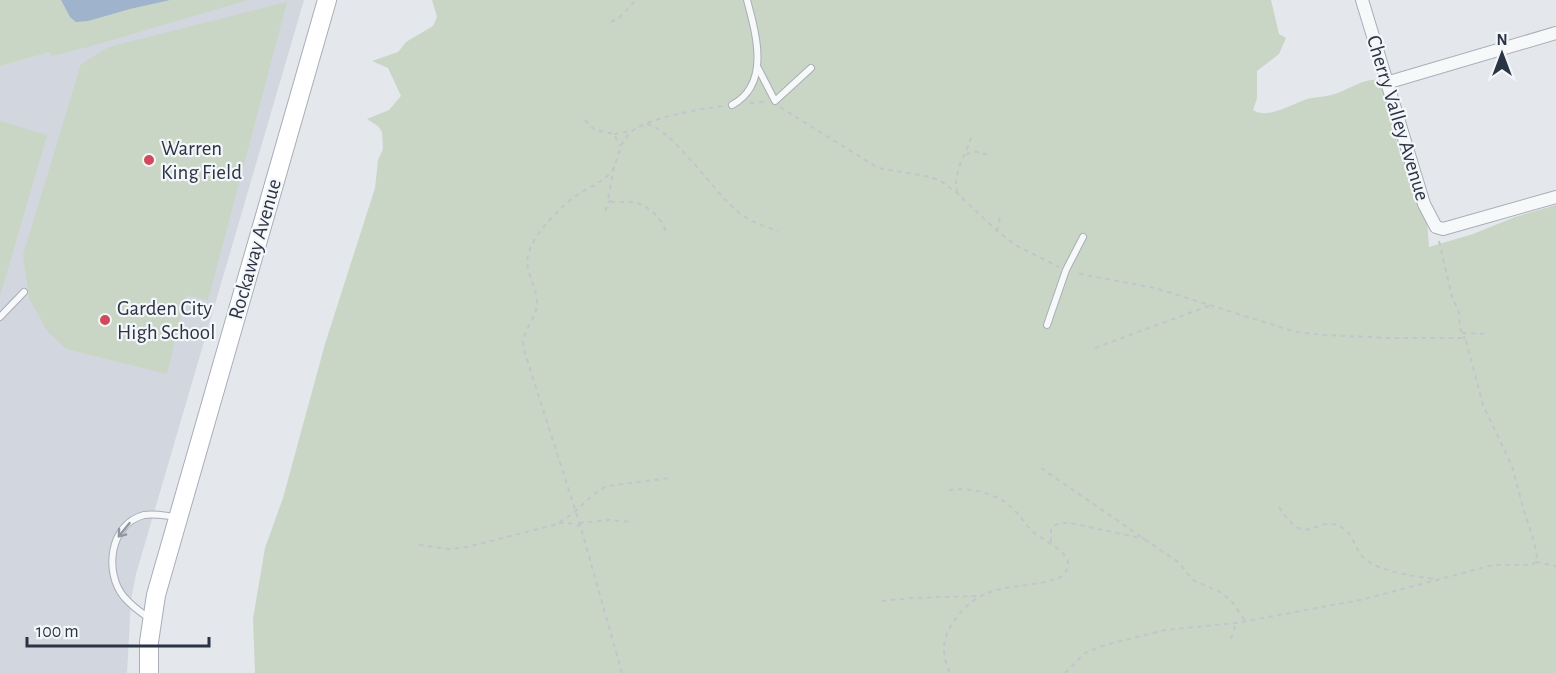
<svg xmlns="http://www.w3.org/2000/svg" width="1556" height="673" font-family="'Alegreya Sans',sans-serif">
	<rect width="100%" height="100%" fill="#e4e7ec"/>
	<!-- built -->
	<path fill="#d2d6de" d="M229,0H304L136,574L131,600L127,673H0V66Z"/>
	<!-- green -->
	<g fill="#c9d6c5">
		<path d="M0,0H248L88,47L52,56L50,52L0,66Z"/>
		<path d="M432,0H1271L1279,34L1286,38L1279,54L1257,71V98L1253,110C1267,120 1292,104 1307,99C1316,97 1325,97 1335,94C1348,90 1370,74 1383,82L1399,151L1413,180L1427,222L1429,247L1473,234L1515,217L1556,205V673H255L253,619L265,548L283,498L325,344L375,188L378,160L383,149L382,132L378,126L367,119L389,110L401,96L388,68L372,61L398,52L406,42L433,26L437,17Z"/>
		<path d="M287,2L208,300L186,295L167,374L66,349L47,331L29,298L23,255L81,64L109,47Z"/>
		<path d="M0,121L47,135L0,296Z"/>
	</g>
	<!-- water -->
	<path fill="#9fb4cc" d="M61,0H170L130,9L88,21L76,22L70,17Z"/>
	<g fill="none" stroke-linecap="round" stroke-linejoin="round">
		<defs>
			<g id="lane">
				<path d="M758,68L775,101L811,68"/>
				<path d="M732,105C771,84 756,34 747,0"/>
				<path d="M0,317L24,292"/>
				<path d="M1047,325L1066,270L1083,237"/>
				<path d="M149,618C140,612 131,605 124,597C104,573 109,524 144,515C155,513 166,516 176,517"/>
			</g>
			<g id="street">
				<path d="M1362,0L1424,204L1436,227L1443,229L1556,197"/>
				<path d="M1386,83L1556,33"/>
			</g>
			<path id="secondary" d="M149,673V642L156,595L327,0"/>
		</defs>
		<!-- lane casing -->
		<use href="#lane" stroke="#a9aeb7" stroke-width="8"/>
		<!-- street casing -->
		<use href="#street" stroke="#a9aeb7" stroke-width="14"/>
		<!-- secondary casing -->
		<use href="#secondary" stroke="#a9aeb7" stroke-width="20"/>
		<!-- path -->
		<g stroke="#c2c5cb" stroke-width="2" stroke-dasharray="4.5 4.5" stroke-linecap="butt">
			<path d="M611,22L619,18L636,0"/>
			<path d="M750,103L765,102"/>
			<path d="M780,107L878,168L931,177L942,182L957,193L997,231L1017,246L1059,267"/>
			<path d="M585,120L595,130L614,134L620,146"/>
			<path d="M647,124C672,129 715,193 737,211C748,221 764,226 778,231"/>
			<path d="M614,134L632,131"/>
			<path d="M966,155C974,150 978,151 987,155"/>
			<path d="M614,167L608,199L612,202C619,203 626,201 632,202C648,203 664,221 667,235"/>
			<path d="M957,193C953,169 965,158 972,135"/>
			<path d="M605,211L610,200"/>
			<path d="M997,231L1000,217"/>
			<path d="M1439,241L1452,297L1459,312L1460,328L1465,339"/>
			<path d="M1462,333L1488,334"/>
			<path d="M1095,348L1211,305"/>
			<path d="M1041,468L1178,562L1193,580L1222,593L1233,603L1245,621"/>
			<path d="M949,490C969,487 996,493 1011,507C1019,514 1025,524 1033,532C1045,542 1084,557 1061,577C1018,593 985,577 954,621C942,638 941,654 950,673"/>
			<path d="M1279,507C1307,552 1316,513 1341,527C1353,533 1354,547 1362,556C1374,571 1417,577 1436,579"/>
			<path d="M559,523H569L580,526"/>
			<path d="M579,523L609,520L632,522"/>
			<path d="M1051,542V528L1059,523H1070L1145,539"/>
			<path d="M419,545L449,549L463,548L554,525C579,514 585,497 607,486L670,478"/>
			<path d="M1536,562L1556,566"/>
			<path d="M882,601L911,598L978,596"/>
			<path d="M1231,639L1236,623"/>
			<path d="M622,673L581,528L523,347C522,330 536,320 537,304C538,288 524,272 528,255C533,234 560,207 577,195C588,188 603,182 611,172C619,161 618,145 628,135C642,118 701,109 723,106"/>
			<path d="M1065,673L1085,653L1105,645L1165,630L1236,623L1365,599L1493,565H1531L1536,562L1537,557L1534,541L1523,508L1512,466L1483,405L1466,341L1463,338H1389L1324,335L1296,332L1155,288L1075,273"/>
		</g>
		<!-- lane -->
		<use href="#lane" stroke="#f7f8fa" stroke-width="6"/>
		<!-- street -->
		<use href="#street" stroke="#f7f8fa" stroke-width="12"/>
		<!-- secondary -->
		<use href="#secondary" stroke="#fff" stroke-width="18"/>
	</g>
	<!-- one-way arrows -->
	<defs><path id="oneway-shaft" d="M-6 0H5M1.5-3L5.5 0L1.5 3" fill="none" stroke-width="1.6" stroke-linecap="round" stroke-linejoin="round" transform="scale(1.5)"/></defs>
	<use stroke="#9196a0" href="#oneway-shaft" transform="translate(124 530) rotate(129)"/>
	<!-- markers -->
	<g fill="#d1495b" stroke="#f4f6f9" stroke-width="2">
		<circle cx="149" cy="160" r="6"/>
		<circle cx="105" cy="320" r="6"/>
	</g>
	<g text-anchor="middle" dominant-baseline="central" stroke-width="4.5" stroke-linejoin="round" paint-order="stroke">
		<!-- street labels -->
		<g font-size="21" fill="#2b3445" stroke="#f4f6f9">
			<text transform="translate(1398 118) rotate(73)">Cherry Valley Avenue</text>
			<text transform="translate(255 249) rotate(-74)">Rockaway Avenue</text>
		</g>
		<!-- poi labels -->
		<g font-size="21" fill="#2b3445" stroke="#f4f6f9" text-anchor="start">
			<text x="161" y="148">Warren<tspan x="161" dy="24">King Field</tspan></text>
			<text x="117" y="308">Garden City<tspan x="117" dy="24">High School</tspan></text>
		</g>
	</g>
	<!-- north arrow -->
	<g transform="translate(1502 54)" stroke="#f4f6f9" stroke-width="4.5" paint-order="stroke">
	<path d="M0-4.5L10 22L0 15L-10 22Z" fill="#2b3445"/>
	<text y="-9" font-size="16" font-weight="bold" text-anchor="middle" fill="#2b3445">N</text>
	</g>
	<!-- scale -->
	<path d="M27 637v9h182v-9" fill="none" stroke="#2b3445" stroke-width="3"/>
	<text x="36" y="637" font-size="18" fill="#2b3445" stroke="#f4f6f9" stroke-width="4.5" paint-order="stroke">100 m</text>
</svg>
